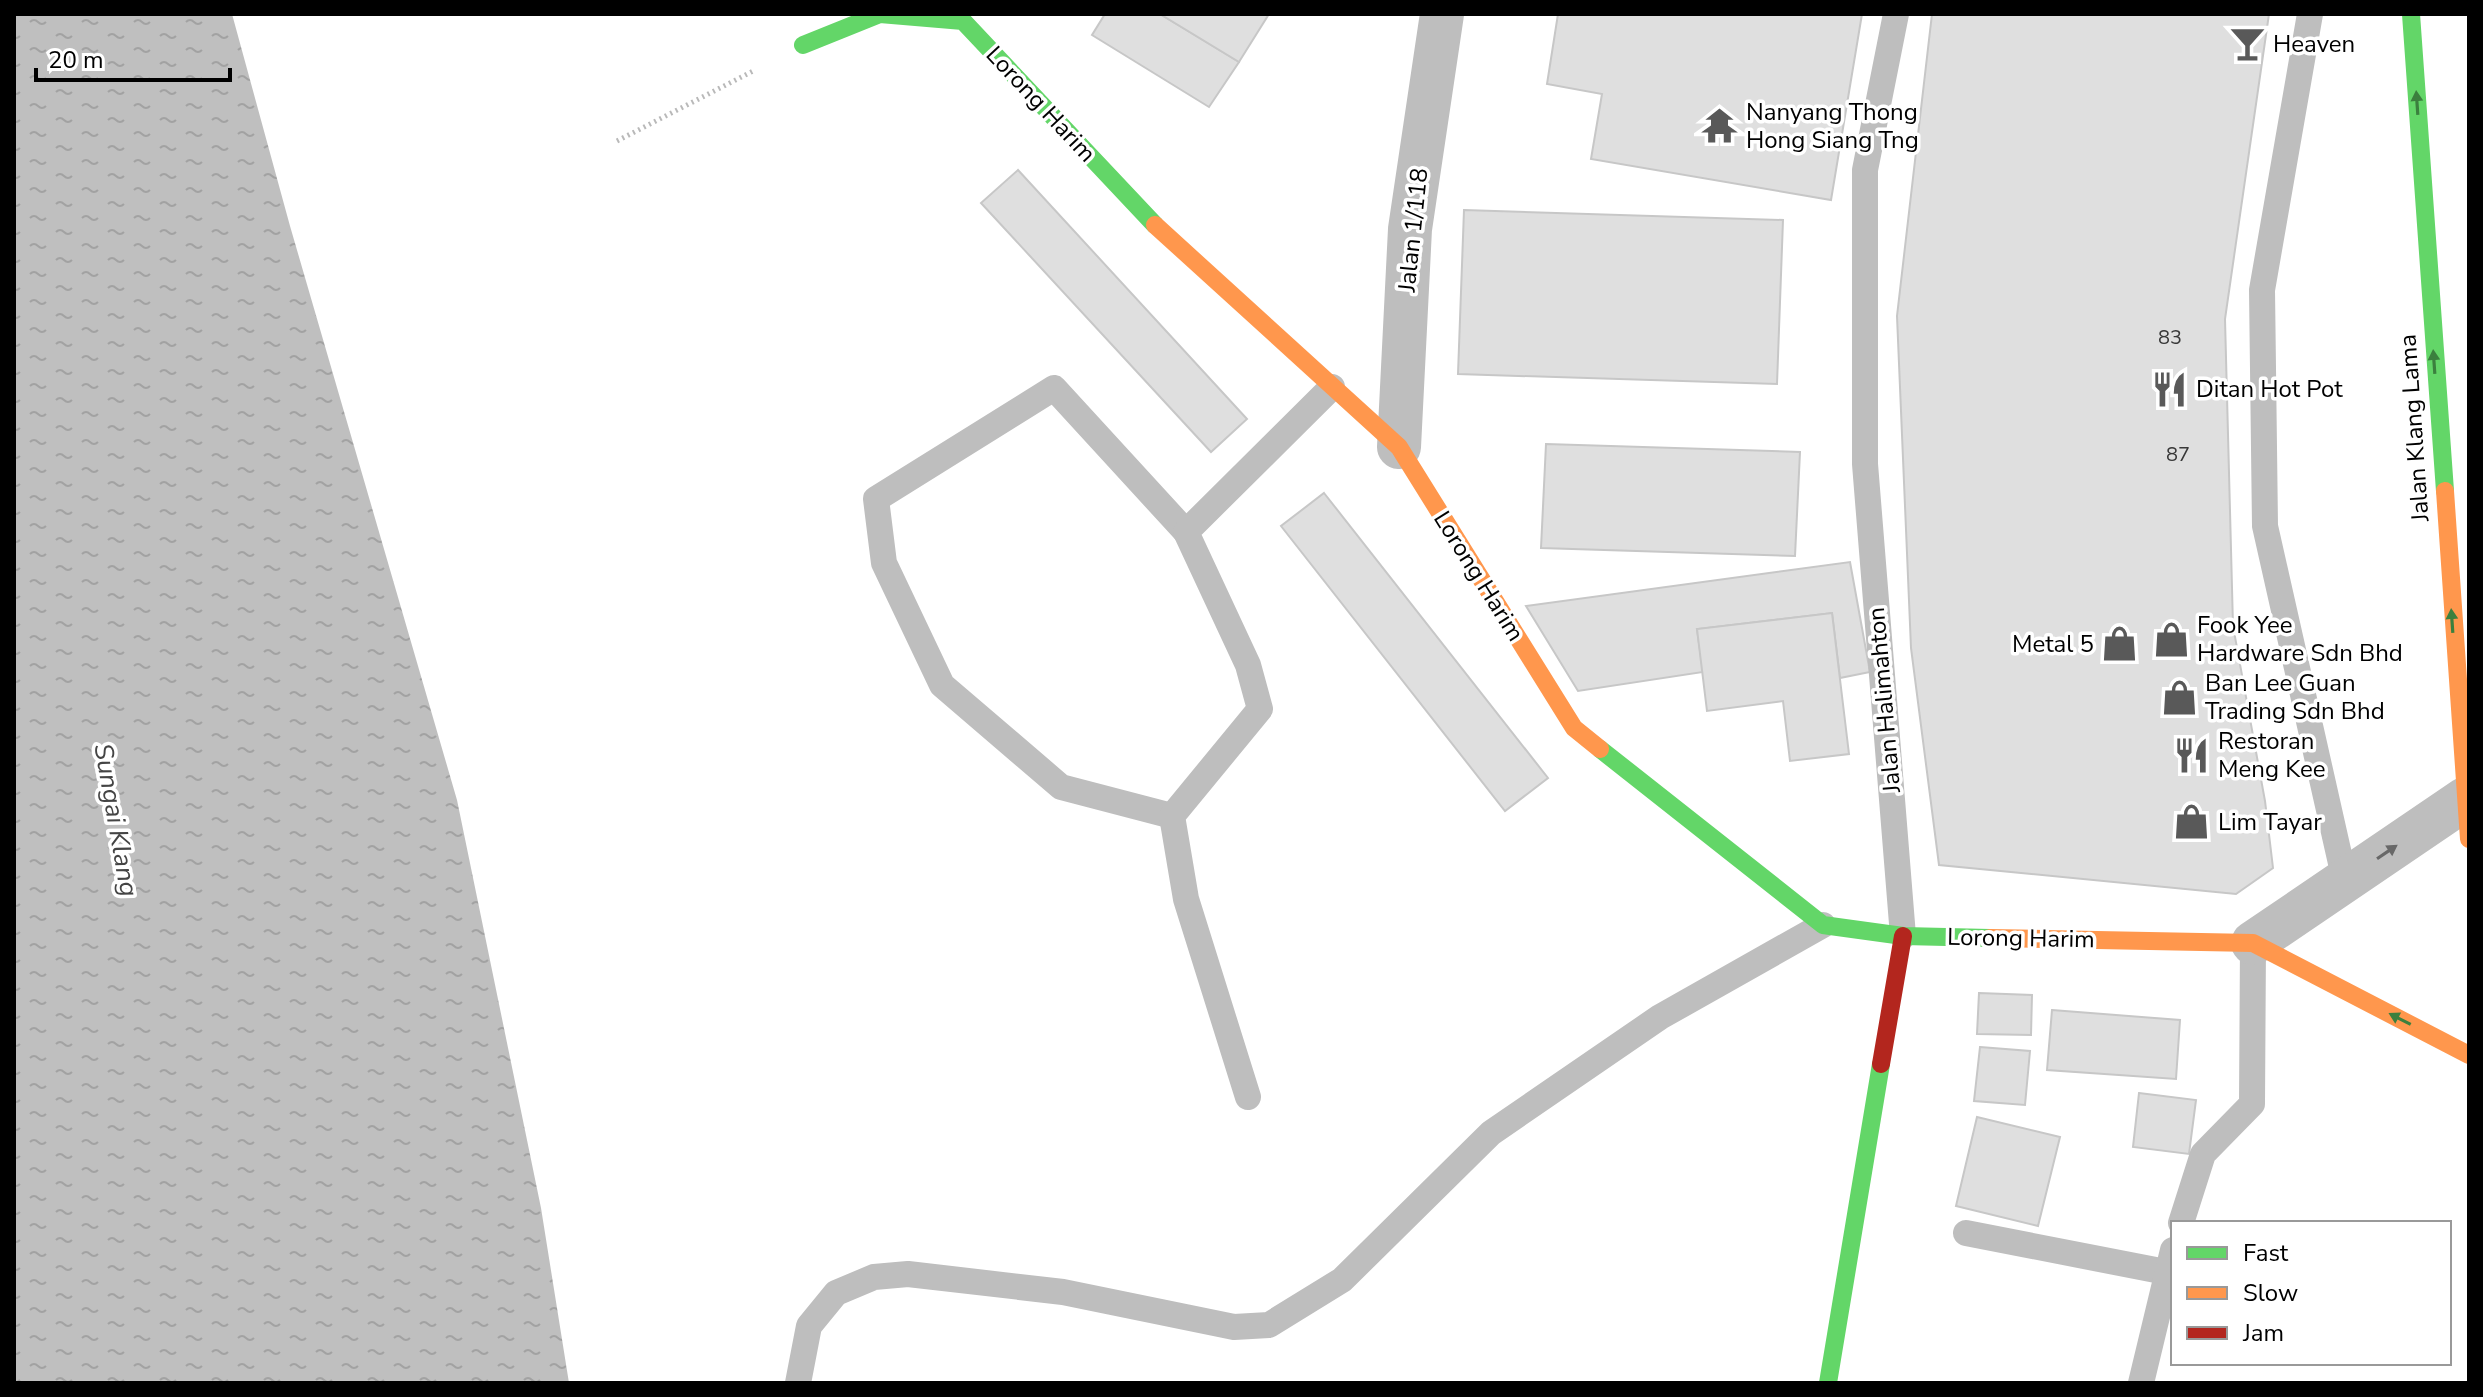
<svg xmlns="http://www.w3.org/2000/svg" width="2483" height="1397" font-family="'Nunito Sans',sans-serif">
	<defs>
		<pattern id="water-ripples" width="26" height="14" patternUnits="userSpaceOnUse" patternTransform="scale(2)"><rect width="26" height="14" fill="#bfbfbf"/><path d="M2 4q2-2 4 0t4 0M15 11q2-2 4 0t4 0" fill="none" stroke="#a2a2a2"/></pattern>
	</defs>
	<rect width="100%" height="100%" fill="#fff"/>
	<!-- water -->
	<path fill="url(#water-ripples)" d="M14,14H232L290,226L457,800L541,1208L569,1383H14Z"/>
	<!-- building -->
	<g fill="#dfdfdf" stroke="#c7c7c7" stroke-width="2">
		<path d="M1105,14H1160L1239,62L1209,107L1092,35Z"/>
		<path d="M1160,14H1269L1239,62Z"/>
		<path d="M1558,14H1862L1831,200L1591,159L1602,94L1547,84Z"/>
		<path d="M1932,14H2269L2225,319L2233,626L2265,801L2273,868L2236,894L1939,865L1911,648L1897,316Z"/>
		<path d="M1018,170L1247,419L1211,452L981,203Z"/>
		<path d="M1464,210L1783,220L1777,384L1458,374Z"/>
		<path d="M1546,444L1800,452L1795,556L1541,548Z"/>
		<path d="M1324,493L1548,778L1505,811L1281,526Z"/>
		<path d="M1850,562L1870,672L1840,678L1832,613L1697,629L1703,672L1578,691L1526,606Z"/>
		<path d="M1832,613L1849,754L1790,761L1783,701L1707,711L1697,629Z"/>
		<path d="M1979,993L2032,995L2031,1035L1977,1034Z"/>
		<path d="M2052,1010L2180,1020L2176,1079L2047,1070Z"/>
		<path d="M1980,1047L2030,1051L2025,1105L1974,1101Z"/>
		<path d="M2139,1093L2196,1100L2189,1154L2133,1147Z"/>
		<path d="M1977,1117L2060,1137L2038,1226L1956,1206Z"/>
	</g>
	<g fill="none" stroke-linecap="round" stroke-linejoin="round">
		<!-- path -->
		<path stroke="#b9b9b9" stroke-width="5" stroke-dasharray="2 4" stroke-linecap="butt" d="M617,141L755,70"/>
		<!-- lane -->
		<g stroke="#bebebe" stroke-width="26">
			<path d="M1896,14L1865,170V464L1903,936"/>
			<path d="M2310,14L2262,290L2265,526L2345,881"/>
			<path d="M1172,816L1061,787L942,685L884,563L876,499L1054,388L1186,532"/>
			<path d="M1248,1097L1186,899L1172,816L1260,709L1248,665L1186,532L1332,387"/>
			<path d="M2181,1223L2203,1154L2252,1104L2253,943"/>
			<path d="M1966,1233L2166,1272"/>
			<path d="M798,1383L809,1326L836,1293L874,1277L908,1274L1063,1292L1234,1327L1269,1325L1342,1280L1491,1133L1660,1017L1823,925"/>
			<path d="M2141,1383L2173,1250"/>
		</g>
		<!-- street -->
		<g stroke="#bebebe" stroke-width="44">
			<path d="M1399,447L1410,229L1442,14"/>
			<path d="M2253,943L2465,799"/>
		</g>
		<!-- fast -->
		<g stroke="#63d668" stroke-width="18">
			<path d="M2411,14L2445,491"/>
			<path d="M803,45L880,14L963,21L1155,225"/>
			<path d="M1600,749L1823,925L1903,936L1990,938"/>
			<path d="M1828,1383L1881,1064"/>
		</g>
		<!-- slow -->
		<g stroke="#ff974d" stroke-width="18">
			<path d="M1155,225L1399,447L1574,728L1600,749"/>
			<path d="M2445,491L2469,839"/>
			<path d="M1990,938L2253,943L2469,1055"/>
		</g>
		<!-- jam -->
		<path stroke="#b3261e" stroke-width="18" d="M1881,1064L1903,936"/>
	</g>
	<!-- one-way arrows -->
	<defs><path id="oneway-solid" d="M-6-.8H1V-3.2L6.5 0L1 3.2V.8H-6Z" transform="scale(2)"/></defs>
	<g fill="#3b803e">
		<use href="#oneway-solid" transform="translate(2417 103) rotate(-94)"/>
		<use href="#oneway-solid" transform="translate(2434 362) rotate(-94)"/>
		<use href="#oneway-solid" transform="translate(2452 621) rotate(-94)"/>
		<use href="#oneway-solid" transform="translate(2400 1019) rotate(-153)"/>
	</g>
	<use fill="#686868" href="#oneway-solid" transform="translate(2387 852) rotate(-34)"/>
	<!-- icons -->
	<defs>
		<symbol id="bar-bare" viewBox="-9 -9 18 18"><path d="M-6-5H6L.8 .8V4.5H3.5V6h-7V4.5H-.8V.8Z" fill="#595959" stroke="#fff" stroke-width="2.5" paint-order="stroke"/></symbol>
		<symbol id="temple-bare" viewBox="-9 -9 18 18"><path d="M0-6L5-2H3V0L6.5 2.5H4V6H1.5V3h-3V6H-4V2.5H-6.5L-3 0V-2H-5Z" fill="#595959" stroke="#fff" stroke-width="2.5" paint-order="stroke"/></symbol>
		<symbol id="restaurant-bare" viewBox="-9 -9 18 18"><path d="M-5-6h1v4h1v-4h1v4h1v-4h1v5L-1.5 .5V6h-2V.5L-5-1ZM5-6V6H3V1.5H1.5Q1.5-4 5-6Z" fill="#595959" stroke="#fff" stroke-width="2.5" paint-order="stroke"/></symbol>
		<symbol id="shop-bare" viewBox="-9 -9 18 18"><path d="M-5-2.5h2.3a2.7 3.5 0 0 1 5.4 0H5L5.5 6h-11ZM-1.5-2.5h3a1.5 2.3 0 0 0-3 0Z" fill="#595959" stroke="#fff" stroke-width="2.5" paint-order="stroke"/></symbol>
	</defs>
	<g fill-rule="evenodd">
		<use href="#bar-bare" x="2222" y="18" width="51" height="51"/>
		<use href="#temple-bare" x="1694" y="100" width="51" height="51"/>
		<use href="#restaurant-bare" x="2144" y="364" width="51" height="51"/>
		<use href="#shop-bare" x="2146" y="614" width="51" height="51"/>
		<use href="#shop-bare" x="2094" y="618" width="51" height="51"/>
		<use href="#shop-bare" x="2154" y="672" width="51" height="51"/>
		<use href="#restaurant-bare" x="2166" y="730" width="51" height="51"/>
		<use href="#shop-bare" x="2166" y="796" width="51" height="51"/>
	</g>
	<g text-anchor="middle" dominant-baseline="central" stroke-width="7" stroke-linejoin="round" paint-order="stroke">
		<!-- number labels -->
		<g font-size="20" fill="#383838">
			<text x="2170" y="337">83</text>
			<text x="2178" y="454">87</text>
		</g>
		<!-- poi labels -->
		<g font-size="24" fill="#000" stroke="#fff" text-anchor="start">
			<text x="2273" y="44">Heaven</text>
			<text x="1746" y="112">Nanyang Thong<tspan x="1746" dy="28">Hong Siang Tng</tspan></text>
			<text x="2196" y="389">Ditan Hot Pot</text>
			<text x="2197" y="625">Fook Yee<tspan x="2197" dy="28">Hardware Sdn Bhd</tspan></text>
			<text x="2094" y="644" text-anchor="end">Metal 5</text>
			<text x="2205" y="683">Ban Lee Guan<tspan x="2205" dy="28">Trading Sdn Bhd</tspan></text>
			<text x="2218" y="741">Restoran<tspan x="2218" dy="28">Meng Kee</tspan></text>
			<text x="2218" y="822">Lim Tayar</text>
		</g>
		<!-- street labels -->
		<g font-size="24" fill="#000" stroke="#fff">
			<text transform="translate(1041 104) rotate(47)">Lorong Harim</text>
			<text transform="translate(1413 230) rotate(-84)">Jalan 1/118</text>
			<text transform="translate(2414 428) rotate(-94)">Jalan Klang Lama</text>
			<text transform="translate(1479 576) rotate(58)">Lorong Harim</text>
			<text transform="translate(1884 700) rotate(-95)">Jalan Halimahton</text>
			<text transform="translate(2021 938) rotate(1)">Lorong Harim</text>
		</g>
		<!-- water labels -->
		<g font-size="26" font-style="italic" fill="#444" stroke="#fff">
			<text transform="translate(116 820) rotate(80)">Sungai Klang</text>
		</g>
	</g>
	<!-- border -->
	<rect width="2483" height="1397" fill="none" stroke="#000000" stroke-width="32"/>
	<!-- legend -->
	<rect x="2171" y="1221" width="280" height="144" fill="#ffffff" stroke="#999999" stroke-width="2"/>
	<rect x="2187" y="1247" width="40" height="12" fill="#63d668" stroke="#999999" stroke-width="2"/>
	<text x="2243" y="1261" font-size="24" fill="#000000">Fast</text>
	<rect x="2187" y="1287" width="40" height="12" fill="#ff974d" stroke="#999999" stroke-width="2"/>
	<text x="2243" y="1301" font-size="24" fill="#000000">Slow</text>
	<rect x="2187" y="1327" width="40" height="12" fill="#b3261e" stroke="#999999" stroke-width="2"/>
	<text x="2243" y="1341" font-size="24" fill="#000000">Jam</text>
	<!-- scale -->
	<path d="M36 68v12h194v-12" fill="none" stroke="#000000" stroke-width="4"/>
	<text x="48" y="68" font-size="24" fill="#000000" stroke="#ffffff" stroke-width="6" paint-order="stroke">20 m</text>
</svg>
